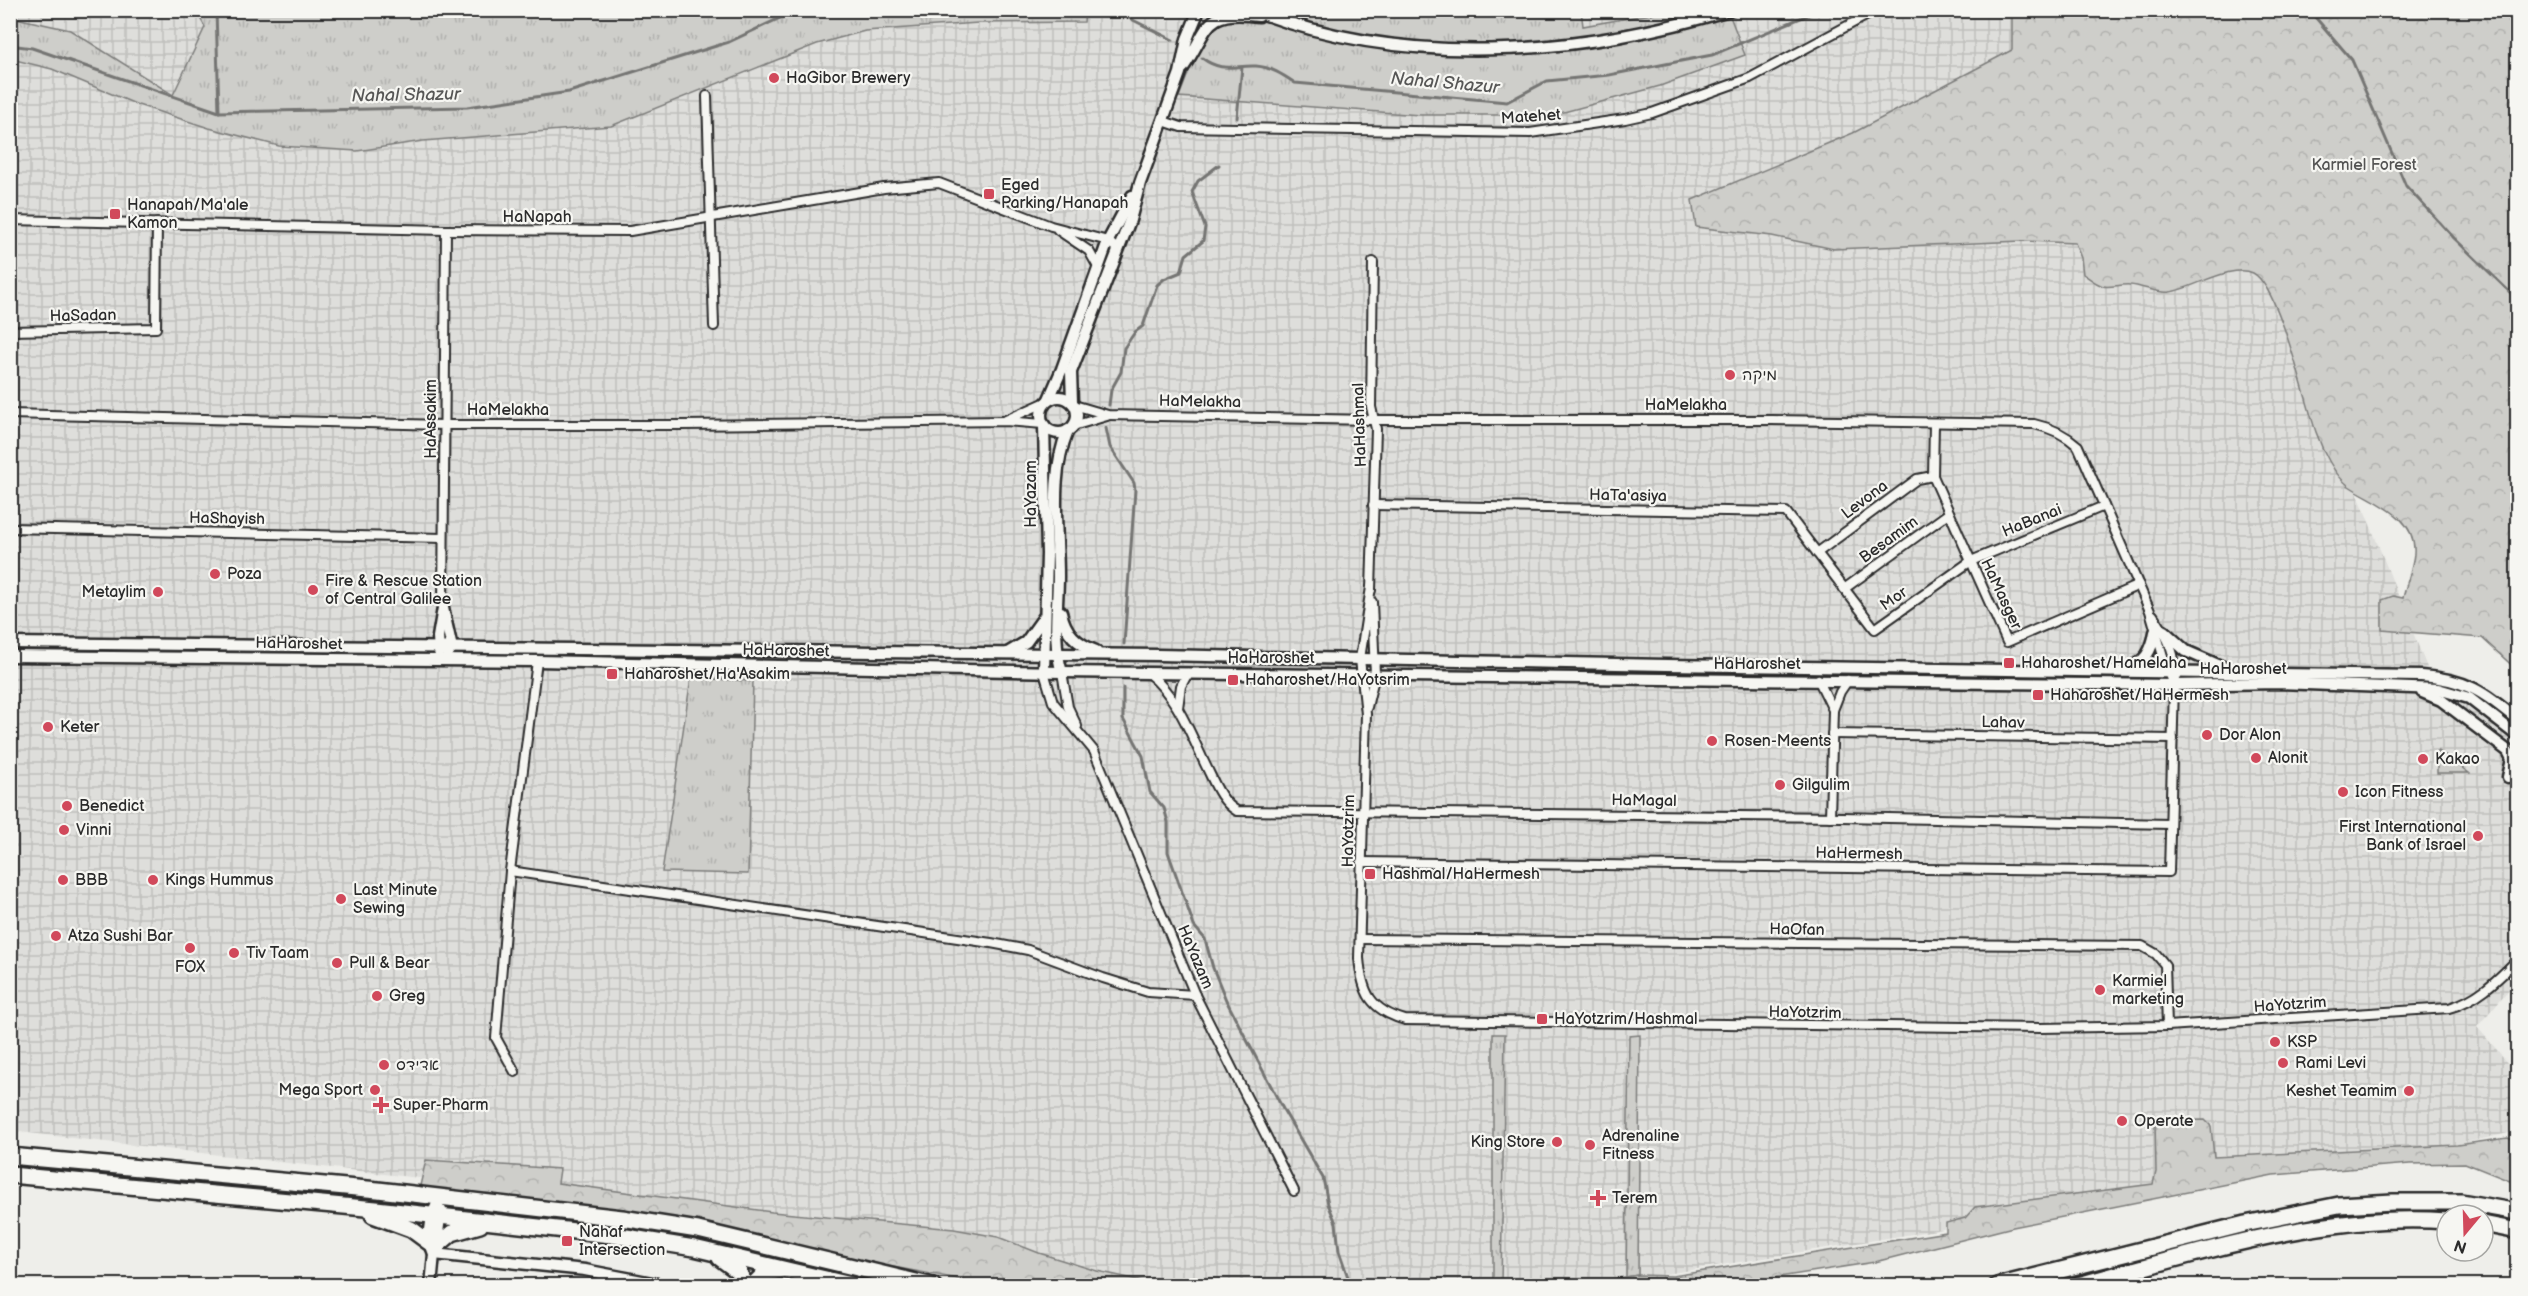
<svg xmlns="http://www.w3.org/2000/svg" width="2528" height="1296" font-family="'Balsamiq Sans','Playpen Sans Hebrew',sans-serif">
	<defs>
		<pattern id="industrial-grid" width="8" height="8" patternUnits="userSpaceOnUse" patternTransform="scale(1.5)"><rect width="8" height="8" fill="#dededb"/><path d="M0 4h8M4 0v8" fill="none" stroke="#bfbfbc"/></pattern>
		<pattern id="grass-tufts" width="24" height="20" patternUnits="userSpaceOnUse" patternTransform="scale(1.5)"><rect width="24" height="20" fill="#cececa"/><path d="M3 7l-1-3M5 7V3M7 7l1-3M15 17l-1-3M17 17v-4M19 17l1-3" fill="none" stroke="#b1b1ae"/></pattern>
		<pattern id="forest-crowns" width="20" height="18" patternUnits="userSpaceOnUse" patternTransform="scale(1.5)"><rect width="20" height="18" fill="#cececa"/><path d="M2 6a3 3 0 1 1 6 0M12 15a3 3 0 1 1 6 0" fill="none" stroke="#b1b1ae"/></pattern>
	</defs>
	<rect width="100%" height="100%" fill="#eeeeea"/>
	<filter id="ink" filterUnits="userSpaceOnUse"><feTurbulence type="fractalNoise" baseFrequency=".0167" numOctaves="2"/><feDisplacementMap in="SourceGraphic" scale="12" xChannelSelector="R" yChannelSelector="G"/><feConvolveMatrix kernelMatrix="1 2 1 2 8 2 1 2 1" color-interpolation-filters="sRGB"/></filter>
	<g filter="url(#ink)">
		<!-- industrial -->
		<path fill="url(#industrial-grid)" d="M672,10L1063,15L1089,10L2037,11L2280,299L2432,680L2485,698L2517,725V980L2477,1027L2517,1073V1131L2457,1145L1599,1285H1110L741,1215L11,1131V11Z"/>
		<!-- grass -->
		<g fill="url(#grass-tufts)" stroke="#7c7c7a" stroke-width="1.5">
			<path d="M1581,10L1583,26L1668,11H1728L1745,55L1660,86L1553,115H1420L1179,97L1212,11Z"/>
			<path d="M196,11H1085L1084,22L978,23L865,31L817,44L611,126L423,141L357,151L279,146L209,128L138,105L52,69L11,59V17L70,30L173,95L205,27Z"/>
			<path d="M691,678L753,681L748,874L662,872Z"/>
			<path d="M1493,1034H1505L1501,1286L1493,1285Z"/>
			<path d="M1640,1035L1638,1275L1626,1277L1629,1036Z"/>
		</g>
		<!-- forest -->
		<g fill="url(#forest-crowns)" stroke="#7c7c7a" stroke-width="1.5">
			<path d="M2012,11H2517V670L2482,638L2382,630V600L2393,596L2403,598C2406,584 2413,568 2414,554C2417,515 2374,503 2349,486C2334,475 2322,449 2316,432C2305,401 2279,286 2253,273C2232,263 2192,289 2170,292C2157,294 2143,286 2130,285C2121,284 2110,288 2103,286C2096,284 2089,278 2083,274L2081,258L2075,243L2022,241L1834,249L1772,236L1696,227L1692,200L1853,133L2012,50Z"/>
			<path d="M2205,1120L2211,1126L2214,1157L2457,1145L2508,1138L2517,1142V1184L2465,1163L2410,1164L2273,1175L2013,1227L1875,1262L1727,1285H1575L1638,1275L1673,1276L1946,1232V1223L1965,1218L1975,1207L2153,1184L2156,1172L2155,1121Z"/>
			<path d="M426,1160L560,1169L558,1183L772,1212L954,1229L998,1237L1039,1253L1097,1271L1161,1285H991L850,1259L419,1190Z"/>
			<path d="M1259,1279L1321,1285H1255Z"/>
		</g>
		<!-- park -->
		<path fill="#cececa" stroke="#7c7c7a" stroke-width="1.5" d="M2437,751L2442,753L2469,773H2437Z"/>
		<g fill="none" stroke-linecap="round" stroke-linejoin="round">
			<!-- stream -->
			<g stroke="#757573" stroke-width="3">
				<path d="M216,10L219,112"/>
				<path d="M1113,10L1173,40"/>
				<path d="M2309,10L2352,60L2406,186L2454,238L2518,300"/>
				<path d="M10,45L32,48L219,112L467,107L569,92L729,42L797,10"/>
				<path d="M1202,58C1222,73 1234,65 1256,66C1271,67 1283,75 1295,83L1507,102L1547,81L1609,75L1712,55L1820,10"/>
				<path d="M1237,118L1242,67"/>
				<path d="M1109,405L1111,390L1121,372L1124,348L1135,332L1143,326L1157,285L1164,279L1181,272L1186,255L1203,241L1205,227L1192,192L1198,181L1219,165"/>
				<path d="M1106,428L1110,447L1134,483L1135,490L1124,644"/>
				<path d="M1123,688V719L1143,756L1150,792L1164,808L1168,822V852L1194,926L1205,939L1213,968L1226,1000L1284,1111L1323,1178L1328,1204L1336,1223L1339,1251L1351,1286"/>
			</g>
			<defs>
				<g id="street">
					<path d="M707,96L714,326"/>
					<path d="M1163,121L1181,127L1530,133L1625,119L1652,113L1750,78L1877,10"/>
					<path d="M10,220L446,230L630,231L884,188L939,183L1051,226L1108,241L1117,249"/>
					<path d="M1058,230L1089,251L1098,267"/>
					<path d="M10,331L156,328L157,223"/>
					<path d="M1074,405L1108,415L1374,420H1772L2034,424C2052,428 2065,434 2078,446L2150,611L2163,656L2174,685"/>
					<path d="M10,414L444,425H683L1005,421L1043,424"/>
					<path d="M1006,420L1044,403"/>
					<path d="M1934,423L1933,476L2007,642L2139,585"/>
					<path d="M1073,426L1107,416"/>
					<path d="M1373,505L1786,512L1875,629L1971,561L2104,506"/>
					<path d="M10,528L443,538"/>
					<path d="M1817,553L1917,479L1933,476"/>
					<path d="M1371,587L1360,659L1366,714L1359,958C1362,992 1370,1010 1405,1020L2040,1028L2167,1026L2449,1008C2478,1000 2497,980 2518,959"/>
					<path d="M1844,589L1949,513"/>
					<path d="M1371,590L1376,429L1371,407L1373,262"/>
					<path d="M443,608L446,230"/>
					<path d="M537,661L510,871L991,943L1028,950L1103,978L1148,992L1195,995"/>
					<path d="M1044,672L1053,702L1094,751L1195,995L1294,1191"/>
					<path d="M1062,672L1068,707L1077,726"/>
					<path d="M1148,673C1177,696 1190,733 1206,766C1214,782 1221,802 1237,811L1842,817L2170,824"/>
					<path d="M1818,679L1833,710"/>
					<path d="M1367,707L1375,674L1372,602"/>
					<path d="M1178,708L1181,686L1188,673"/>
					<path d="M1832,734L2173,739"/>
					<path d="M1830,817L1833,710L1840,692L1848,680"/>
					<path d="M1361,862L2169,872L2174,685C2179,658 2168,637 2153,615"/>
					<path d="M510,871L496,1038L515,1072"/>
					<path d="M1360,939L2142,946L2156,954L2165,965L2167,1026"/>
				</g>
				<g id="secondary">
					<path d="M1253,10C1403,69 1578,56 1729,10"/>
					<path d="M1183,68C1210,29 1202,8 1259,16"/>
					<circle cx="1059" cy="415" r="18"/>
					<path d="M1049,399L1062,369L1108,241L1132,196"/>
					<path d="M1072,402L1071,372L1130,220L1140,183L1180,73L1187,39L1199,10"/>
					<path d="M1044,426L1047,554L1044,672"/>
					<path d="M443,608L452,648L448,653"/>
					<path d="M1061,612C1065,633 1077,644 1096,651"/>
					<path d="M2164,631L2186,651L2225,668"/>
					<path d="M10,643L1158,655L1666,665L2421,676C2467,679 2483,692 2518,720"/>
					<path d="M439,652L438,637L443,608"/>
					<path d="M1009,652L1026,642L1044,617"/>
					<path d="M10,656L537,661L1062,672L2174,685L2277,683L2438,689L2469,698L2518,736"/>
					<path d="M2126,669C2145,663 2152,651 2155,632"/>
					<path d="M1062,672C1052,642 1058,608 1058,576C1058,528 1049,476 1068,430"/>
					<path d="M2422,692L2441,700L2508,751L2512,759L2508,777"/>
					<path d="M436,1248L441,1210"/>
					<path d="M434,1254L585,1270L668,1286"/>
					<path d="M431,1286L434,1254L430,1243V1230L432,1215L440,1197"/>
				</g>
				<g id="highway">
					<path d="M10,1156L378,1190L622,1218L698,1230L933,1286"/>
					<path d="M10,1175L376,1209L620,1236L694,1248L855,1286"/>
					<path d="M373,1215L411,1229L430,1243"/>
					<path d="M2483,1224L2518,1231"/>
					<path d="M438,1245L452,1233L480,1225"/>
					<path d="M720,1258L739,1272L745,1286"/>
					<path d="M752,1286L765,1273L782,1270"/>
					<path d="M1997,1286L2245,1224L2339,1205L2393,1202H2461L2518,1212"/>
					<path d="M2075,1286C2196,1254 2320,1212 2447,1221"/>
				</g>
			</defs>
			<!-- street casing -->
			<use href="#street" stroke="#2b2b2b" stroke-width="12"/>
			<!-- secondary casing -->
			<use href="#secondary" stroke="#2b2b2b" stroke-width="15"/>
			<!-- highway casing -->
			<use href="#highway" stroke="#2b2b2b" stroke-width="20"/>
			<!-- street -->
			<use href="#street" stroke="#f6f6f2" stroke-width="8"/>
			<!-- secondary -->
			<use href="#secondary" stroke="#f6f6f2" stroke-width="10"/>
			<!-- highway -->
			<use href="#highway" stroke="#f6f6f2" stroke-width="15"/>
		</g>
	</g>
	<!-- markers -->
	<g fill="#d1495b" stroke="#f6f6f2" stroke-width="2">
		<circle cx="774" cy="78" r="6"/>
		<rect x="983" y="188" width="12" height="12" rx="3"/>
		<rect x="109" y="208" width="12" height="12" rx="3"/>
		<circle cx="1730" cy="375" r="6"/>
		<circle cx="215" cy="574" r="6"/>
		<circle cx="313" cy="590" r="6"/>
		<circle cx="158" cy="592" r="6"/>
		<rect x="2003" y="657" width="12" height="12" rx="3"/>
		<rect x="606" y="668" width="12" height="12" rx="3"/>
		<rect x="1227" y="674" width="12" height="12" rx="3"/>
		<rect x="2032" y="689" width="12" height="12" rx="3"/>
		<circle cx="48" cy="727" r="6"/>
		<circle cx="2207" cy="735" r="6"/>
		<circle cx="1712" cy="741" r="6"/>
		<circle cx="2256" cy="758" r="6"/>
		<circle cx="2423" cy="759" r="6"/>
		<circle cx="1780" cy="785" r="6"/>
		<circle cx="2343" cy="792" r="6"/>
		<circle cx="67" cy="806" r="6"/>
		<circle cx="64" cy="830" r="6"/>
		<circle cx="2478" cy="836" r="6"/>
		<rect x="1364" y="868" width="12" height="12" rx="3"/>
		<circle cx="63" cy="880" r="6"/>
		<circle cx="153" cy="880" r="6"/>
		<circle cx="341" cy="899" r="6"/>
		<circle cx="56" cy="936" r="6"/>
		<circle cx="190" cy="948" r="6"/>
		<circle cx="234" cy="953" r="6"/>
		<circle cx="337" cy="963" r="6"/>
		<circle cx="2100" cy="990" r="6"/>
		<circle cx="377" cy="996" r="6"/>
		<rect x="1536" y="1013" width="12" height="12" rx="3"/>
		<circle cx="2275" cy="1042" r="6"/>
		<circle cx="2283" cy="1063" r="6"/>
		<circle cx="384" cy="1065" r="6"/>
		<circle cx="375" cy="1090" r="6"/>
		<circle cx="2409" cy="1091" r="6"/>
		<path d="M378 1096h6v6h6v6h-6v6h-6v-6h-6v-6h6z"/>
		<circle cx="2122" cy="1121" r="6"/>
		<circle cx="1557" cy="1142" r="6"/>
		<circle cx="1590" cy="1145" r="6"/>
		<path d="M1595 1189h6v6h6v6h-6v6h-6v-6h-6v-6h6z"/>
		<rect x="561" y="1235" width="12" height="12" rx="3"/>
	</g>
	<g text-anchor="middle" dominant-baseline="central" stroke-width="4.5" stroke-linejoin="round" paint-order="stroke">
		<!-- poi labels -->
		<g font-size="16" fill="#2b2b2b" stroke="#f6f6f2" text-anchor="start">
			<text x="786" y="78">HaGibor Brewery</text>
			<text x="1001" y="185">Eged<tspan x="1001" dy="18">Parking/Hanapah</tspan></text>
			<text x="127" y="205">Hanapah/Ma'ale<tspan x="127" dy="18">Kamon</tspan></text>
			<text x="1742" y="375">מיקה</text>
			<text x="227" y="574">Poza</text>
			<text x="325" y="581">Fire &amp; Rescue Station<tspan x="325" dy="18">of Central Galilee</tspan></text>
			<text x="146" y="592" text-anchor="end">Metaylim</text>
			<text x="2021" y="663">Haharoshet/Hamelaha</text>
			<text x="624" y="674">Haharoshet/Ha'Asakim</text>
			<text x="1245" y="680">Haharoshet/HaYotsrim</text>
			<text x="2050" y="695">Haharoshet/HaHermesh</text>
			<text x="60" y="727">Keter</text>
			<text x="2219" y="735">Dor Alon</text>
			<text x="1724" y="741">Rosen-Meents</text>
			<text x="2268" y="758">Alonit</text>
			<text x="2435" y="759">Kakao</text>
			<text x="1792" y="785">Gilgulim</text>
			<text x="2355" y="792">Icon Fitness</text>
			<text x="79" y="806">Benedict</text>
			<text x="2466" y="827" text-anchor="end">First International<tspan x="2466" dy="18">Bank of Israel</tspan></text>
			<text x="76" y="830">Vinni</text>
			<text x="1382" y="874">Hashmal/HaHermesh</text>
			<text x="75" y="880">BBB</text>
			<text x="165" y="880">Kings Hummus</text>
			<text x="353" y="890">Last Minute<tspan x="353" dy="18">Sewing</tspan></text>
			<text x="68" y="936">Atza Sushi Bar</text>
			<text x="246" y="953">Tiv Taam</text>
			<text x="349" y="963">Pull &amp; Bear</text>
			<text x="190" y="967" text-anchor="middle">FOX</text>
			<text x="2112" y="981">Karmiel<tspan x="2112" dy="18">marketing</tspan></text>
			<text x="389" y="996">Greg</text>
			<text x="1554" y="1019">HaYotzrim/Hashmal</text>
			<text x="2287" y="1042">KSP</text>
			<text x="2295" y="1063">Rami Levi</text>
			<text x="396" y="1065">אדידס</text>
			<text x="363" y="1090" text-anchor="end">Mega Sport</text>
			<text x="2397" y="1091" text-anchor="end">Keshet Teamim</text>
			<text x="393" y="1105">Super-Pharm</text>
			<text x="2134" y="1121">Operate</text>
			<text x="1602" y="1136">Adrenaline<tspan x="1602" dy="18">Fitness</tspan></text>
			<text x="1545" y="1142" text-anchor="end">King Store</text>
			<text x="1612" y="1198">Terem</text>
			<text x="579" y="1232">Nahaf<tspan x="579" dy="18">Intersection</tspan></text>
		</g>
		<!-- street labels -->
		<g font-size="16" fill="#2b2b2b" stroke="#f6f6f2">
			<text transform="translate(1531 117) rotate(-4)">Matehet</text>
			<text x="537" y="217">HaNapah</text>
			<text transform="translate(83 316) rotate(-1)">HaSadan</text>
			<text transform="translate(1200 402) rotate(1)">HaMelakha</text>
			<text x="1686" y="405">HaMelakha</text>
			<text x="508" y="410">HaMelakha</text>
			<text transform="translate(431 419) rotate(-90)">HaAssakim</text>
			<text transform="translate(1360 425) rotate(-92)">HaHashmal</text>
			<text transform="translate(1031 494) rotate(-90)">HaYazam</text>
			<text transform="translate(1628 496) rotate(1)">HaTa'asiya</text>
			<text transform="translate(1865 500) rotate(-37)">Levona</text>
			<text transform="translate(227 519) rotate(1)">HaShayish</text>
			<text transform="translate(2032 521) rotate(-22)">HaBanai</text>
			<text transform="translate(1889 540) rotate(-36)">Besamim</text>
			<text transform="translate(2001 594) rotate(65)">HaMasger</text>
			<text transform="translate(1894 599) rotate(-35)">Mor</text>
			<text transform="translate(299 644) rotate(1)">HaHaroshet</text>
			<text transform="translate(786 651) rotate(1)">HaHaroshet</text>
			<text x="1271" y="658">HaHaroshet</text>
			<text x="1757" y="664">HaHaroshet</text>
			<text x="2243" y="669">HaHaroshet</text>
			<text transform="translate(2003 723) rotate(1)">Lahav</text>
			<text transform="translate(1644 801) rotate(1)">HaMagal</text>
			<text transform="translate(1349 831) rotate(-89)">HaYotzrim</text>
			<text transform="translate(1859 854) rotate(1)">HaHermesh</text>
			<text transform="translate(1797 930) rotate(1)">HaOfan</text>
			<text transform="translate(1195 957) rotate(67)">HaYazam</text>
			<text transform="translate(2290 1005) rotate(-4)">HaYotzrim</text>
			<text transform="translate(1805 1013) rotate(1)">HaYotzrim</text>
		</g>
		<!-- park labels -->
		<g font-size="16" fill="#545453" stroke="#f6f6f2">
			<text x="2364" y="165">Karmiel Forest</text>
		</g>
		<!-- water labels -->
		<g font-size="18" font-style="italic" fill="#565655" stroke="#f6f6f2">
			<text transform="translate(1445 83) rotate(5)">Nahal Shazur</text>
			<text transform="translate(406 95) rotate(-1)">Nahal Shazur</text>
		</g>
	</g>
	<!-- margin -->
	<rect width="2528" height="1296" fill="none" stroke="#f6f6f2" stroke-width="36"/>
	<rect x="18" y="18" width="2492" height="1260" fill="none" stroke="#2b2b2b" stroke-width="2" filter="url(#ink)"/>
	<!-- north arrow -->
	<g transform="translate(2465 1233) rotate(199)"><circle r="28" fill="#f6f6f2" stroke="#a5a5a2" stroke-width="1.5"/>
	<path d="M0-4.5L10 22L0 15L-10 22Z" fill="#d1495b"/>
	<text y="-9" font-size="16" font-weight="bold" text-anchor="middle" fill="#2b2b2b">N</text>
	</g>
</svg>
